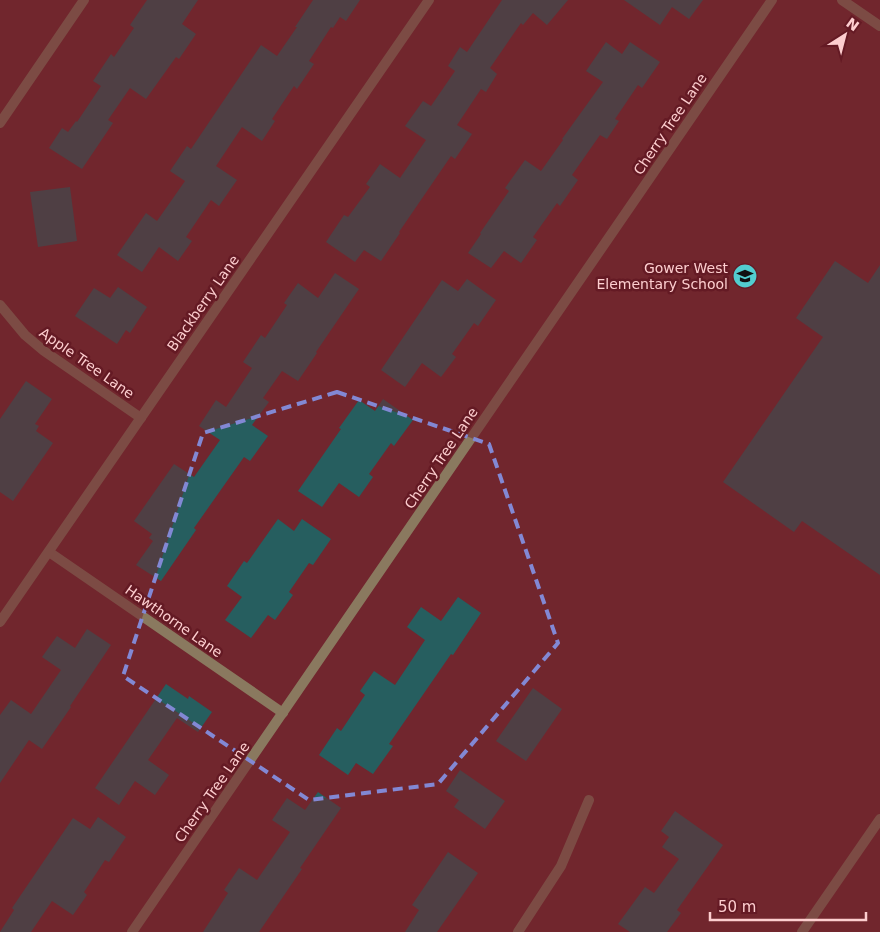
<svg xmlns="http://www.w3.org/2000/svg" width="880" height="932" font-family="'DejaVu Sans',sans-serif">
	<rect width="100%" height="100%" fill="#71262e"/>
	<!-- building -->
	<g fill="#265e5f">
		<path d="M147,0H198L182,24L196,34L179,59L176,57L146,99L130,88L108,120L113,123L82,169L49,148L62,128L68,132L76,121L77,122L101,86L93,81L111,54L114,57L134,28L130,25Z"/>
		<path d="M313,0H360L346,21L340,17L333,28L331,27L309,61L314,64L297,89L294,86L272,119L275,121L262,141L242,127L216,166L237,180L219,206L211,200L186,237L192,241L178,261L159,247L142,272L117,255L146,213L157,221L185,181L170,171L187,146L191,149L261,45L277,56L297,27H295Z"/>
		<path d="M502,0H568L547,25L533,13L523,25L521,23L490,68L497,74L486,92L481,89L457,125L472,134L455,159L451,156L399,232L400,233L381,261L364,250L355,262L326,242L344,215L348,217L370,187L366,184L380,164L400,178L426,140L405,126L423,101L431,106L455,71L448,66L460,47L467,52Z"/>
		<path d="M624,0H703L689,19L672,7L660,25Z"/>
		<path d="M606,42L622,54L630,42L660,62L642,88L638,85L615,119L619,121L607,139L600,135L572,175L578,180L560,206L557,203L533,237L537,240L521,263L504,251L491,268L468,253L481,234L480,233L509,191L505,188L525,160L541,171L563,140L562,139L603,82L586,71Z"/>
		<path d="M70,187L77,241L38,247L30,192Z"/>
		<path d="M835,261L868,283L880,265V575L802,521L794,532L723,482L823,337L796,318Z"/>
		<path d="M335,273L359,289L316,352L317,353L298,381L282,371L263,398L269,402L252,425L268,436L250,461L244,457L194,528L196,530L161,581L136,565L153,541L149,538L152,534L134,521L174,464L194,477L220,440L199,426L216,400L226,407L252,368L243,362L261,335L265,338L287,305L284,303L298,283L318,298Z"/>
		<path d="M467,279L496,300L478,326L474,323L452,354L456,357L441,377L422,363L405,387L381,370L442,280L458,291Z"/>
		<path d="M118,287L147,307L130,333L126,330L117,344L75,316L94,288L110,298Z"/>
		<path d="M26,381L52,399L35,424L39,426L36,431L53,443L13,501L0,492V419Z"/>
		<path d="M383,399L413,420L394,446L391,443L369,474L373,477L359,497L339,483L322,507L298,491L341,429L339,428L359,400L375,411Z"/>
		<path d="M278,519L294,531L302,519L331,539L313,565L309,563L289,592L293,595L275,620L268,615L251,638L225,620L242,597L227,586L244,561L247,563Z"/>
		<path d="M458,597L481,613L453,655L451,654L389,744L393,746L373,774L356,763L348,775L319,755L337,728L341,731L365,695L360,691L374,671L395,685L425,640L407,627L421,607L441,621Z"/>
		<path d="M87,629L111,645L70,706L71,707L42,749L29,740L0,783V715L11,700L31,714L61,670L42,657L57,636L75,648Z"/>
		<path d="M166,684L188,699L189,696L212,712L198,732L177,718L148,760L169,775L155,795L135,781L119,805L95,788Z"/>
		<path d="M533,688L562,709L526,761L496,741Z"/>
		<path d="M460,770L505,801L485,829L454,807L459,800L446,791Z"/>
		<path d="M318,792L341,808L300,868L302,869L259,932H203L228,893L224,890L239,868L257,880L290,832L272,820L287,798L305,810Z"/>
		<path d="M675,811L723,845L677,910L681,913L667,932H630L618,924L645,887L654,893L679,859L662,847L669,837L661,831Z"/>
		<path d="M98,817L126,837L109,862L105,860L84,892L87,895L73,915L52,901L31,932H0L14,910L12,908L73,818L90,829Z"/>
		<path d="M448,852L478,873L437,932H405L419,910L412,905Z"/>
	</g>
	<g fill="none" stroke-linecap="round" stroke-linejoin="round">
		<!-- minor -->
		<g stroke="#8a795f" stroke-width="10">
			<path d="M842,0L880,26"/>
			<path d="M0,123L84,0"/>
			<path d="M0,305L25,335L44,351L141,418"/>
			<path d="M49,552L283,713"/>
			<path d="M0,622L429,0"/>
			<path d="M132,932L772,0"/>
			<path d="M518,932L561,866L589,800"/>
		</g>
		<!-- tertiary -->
		<path stroke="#8a795f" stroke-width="10" d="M802,932L880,819"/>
	</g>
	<!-- marked area -->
	<path d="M0 0H880V932H0ZM337,392L489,444L558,643L438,784L309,800L123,676L203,433Z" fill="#71262e" fill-opacity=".55" fill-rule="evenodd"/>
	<path fill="none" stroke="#8288d4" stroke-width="4" stroke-dasharray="10 6" stroke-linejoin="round" d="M337,392L489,444L558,643L438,784L309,800L123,676L203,433Z"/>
	<!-- icons -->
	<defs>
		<symbol id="school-disc" viewBox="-11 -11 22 22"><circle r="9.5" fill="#52cdcf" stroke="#641a24"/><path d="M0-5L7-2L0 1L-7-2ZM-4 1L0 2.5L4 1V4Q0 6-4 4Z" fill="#111"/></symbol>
	</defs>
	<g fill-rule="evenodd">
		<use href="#school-disc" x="731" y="262" width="28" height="28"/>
	</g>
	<g text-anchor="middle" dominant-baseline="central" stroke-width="5" stroke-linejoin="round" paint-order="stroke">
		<!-- street labels -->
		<g font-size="14" fill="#fdcecf" stroke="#641a24">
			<text transform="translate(670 124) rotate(-56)">Cherry Tree Lane</text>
			<text transform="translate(203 303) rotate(-55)">Blackberry Lane</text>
			<text transform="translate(87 363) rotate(35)">Apple Tree Lane</text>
			<text transform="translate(441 458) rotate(-56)">Cherry Tree Lane</text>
			<text transform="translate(174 621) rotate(35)">Hawthorne Lane</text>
			<text transform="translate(212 792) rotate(-55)">Cherry Tree Lane</text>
		</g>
		<!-- poi labels -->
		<g font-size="14" fill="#fdcecf" stroke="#641a24" text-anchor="end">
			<text x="728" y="268">Gower West<tspan x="728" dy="16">Elementary School</tspan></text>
		</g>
	</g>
	<!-- north arrow -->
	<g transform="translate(845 35) rotate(36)" stroke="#641a24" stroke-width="4" paint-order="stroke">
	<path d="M0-4L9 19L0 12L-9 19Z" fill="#fdcecf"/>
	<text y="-8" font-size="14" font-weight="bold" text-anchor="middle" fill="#fdcecf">N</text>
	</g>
	<!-- scale -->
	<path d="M710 912v8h156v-8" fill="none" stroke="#fdcecf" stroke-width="2.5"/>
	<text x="718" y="912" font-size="15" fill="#fdcecf" stroke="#641a24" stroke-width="4" paint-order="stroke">50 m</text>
</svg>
